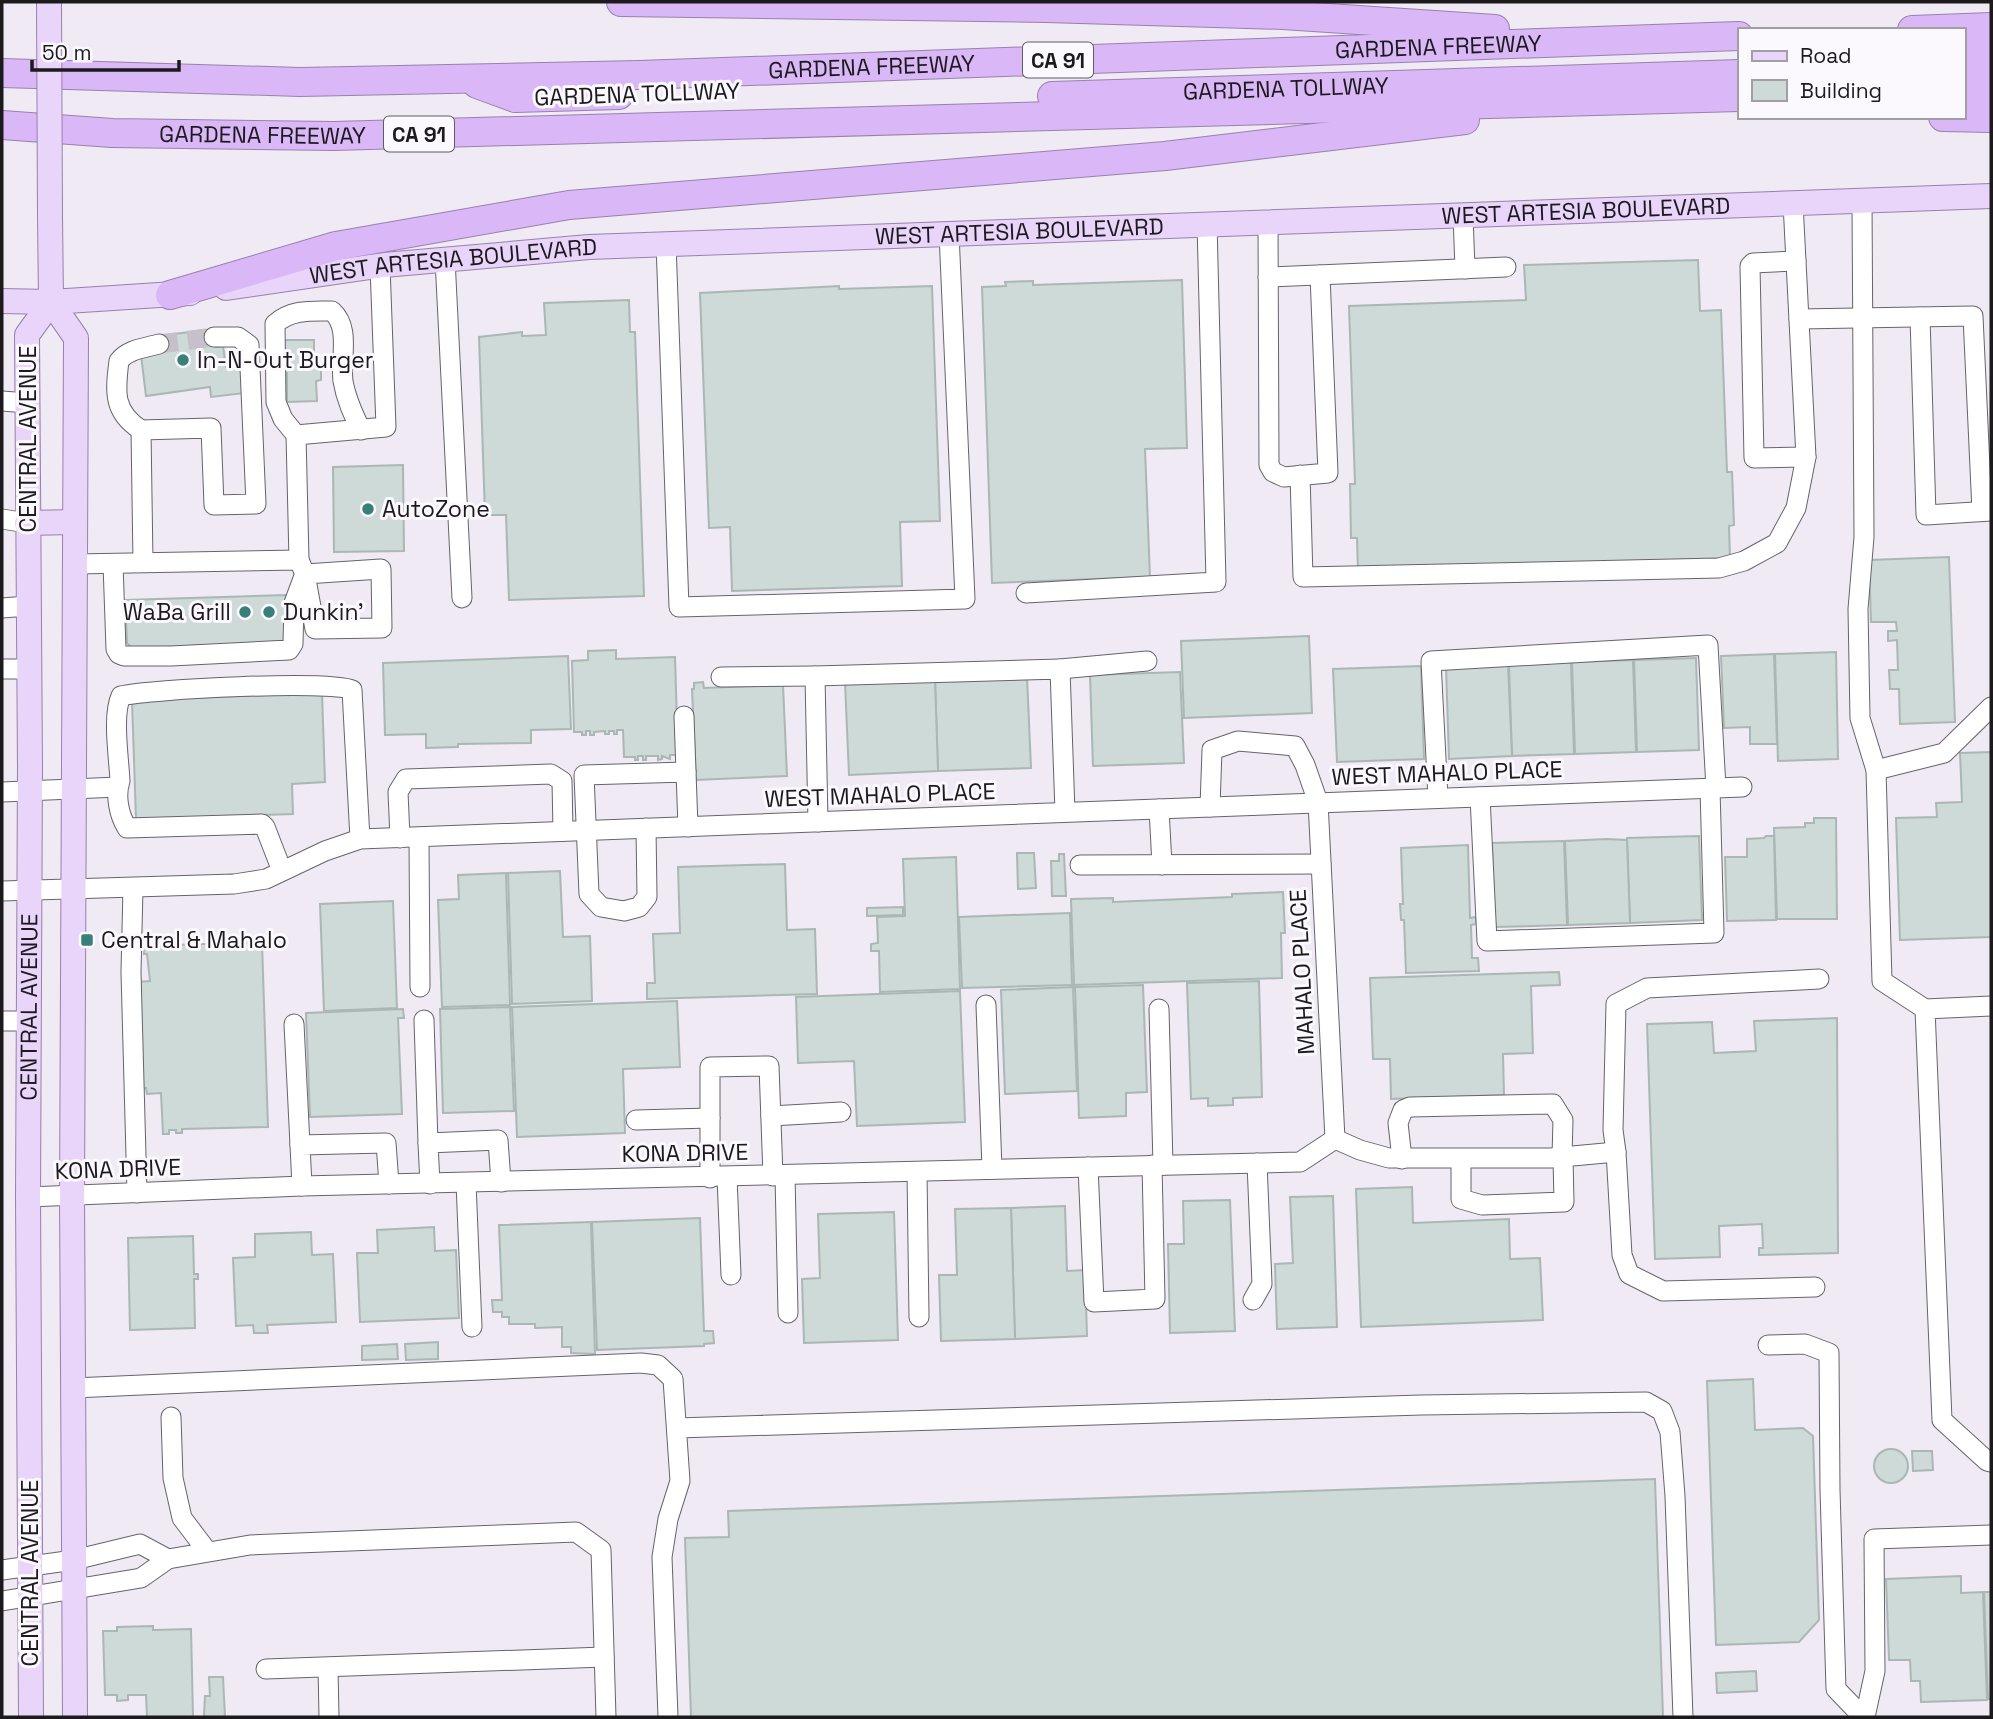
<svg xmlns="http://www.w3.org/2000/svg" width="1993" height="1719" font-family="'Space Grotesk',sans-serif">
	<rect width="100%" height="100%" fill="#efeaf4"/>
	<!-- building -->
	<g fill="#cddad8" stroke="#aab7b5" stroke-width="2">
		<path d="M1698,260L1700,311L1721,310L1727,472H1732L1734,525L1729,526L1730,558L1358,571L1357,538H1351L1350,484H1355L1349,306L1526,300L1524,265Z"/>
		<path d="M1182,280L1187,448L1145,449L1150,577L992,583L982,287L1006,286L1005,282L1033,281V285Z"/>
		<path d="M839,286V289L932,286L940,521L900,522L902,586L732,591L730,527L709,528L700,293Z"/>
		<path d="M629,300L630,332H635L644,596L509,600L506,515H485L479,337L522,332V336L546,335L544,303Z"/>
		<path d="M213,329L216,347L223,346L226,367L241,365L245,393L211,397L210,387L146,396L141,355L158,336Z"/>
		<path d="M284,340H314V362L309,363L310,366H321V380L316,381L317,401L287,402V373H283V366L286,365Z"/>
		<path d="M403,465L404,551L334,552L333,467Z"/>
		<path d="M1949,557L1955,722L1900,724L1899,689H1890L1889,670H1898L1897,640L1888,641V631H1897L1896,622H1871L1869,560Z"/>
		<path d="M286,595L287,637L282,643L132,648L127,643L125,600Z"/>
		<path d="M1309,636L1312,713L1184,718L1181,641Z"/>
		<path d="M616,650V659L675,657L678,755H670V759L662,756V759L658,760V756H646V760H643V756H638V760H635V757H624L623,730H617V734H614V731H609V734H605V731L594,732V735H590V731H586V735H582V732H574L572,661L588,660V651Z"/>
		<path d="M1836,652L1838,759L1778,761L1775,654Z"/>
		<path d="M1774,654L1777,744H1750V727L1724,728L1721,656Z"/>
		<path d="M568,656L571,729L531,730V743L458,744V747L426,748V734L385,735L383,663Z"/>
		<path d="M1696,658L1699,750L1637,752L1634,660Z"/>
		<path d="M1633,660L1636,752L1575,754L1572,662Z"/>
		<path d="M1571,662L1574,754L1512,756L1509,665Z"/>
		<path d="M1508,665L1512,756L1449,759L1446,667Z"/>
		<path d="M1421,666L1424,759L1337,762L1333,669Z"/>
		<path d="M1180,672L1184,763L1093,766L1090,675Z"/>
		<path d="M1027,676L1031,768L938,771L935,680Z"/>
		<path d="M935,680L938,771L849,775L845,683Z"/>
		<path d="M703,682L704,688L783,685L787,776L696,780L692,689H694V683Z"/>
		<path d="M322,693L325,782L292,784L293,814L136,819L132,700Z"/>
		<path d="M1991,752V937L1900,940L1896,818L1937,817L1936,803L1962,802L1960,753Z"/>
		<path d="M1814,818H1836L1837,919H1777L1774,828L1805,827V823H1814Z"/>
		<path d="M1699,836L1702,920L1630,923L1627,838Z"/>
		<path d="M1766,836H1774L1776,920L1727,921L1725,857H1747V839L1764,838Z"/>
		<path d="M1606,839L1627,840L1630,923L1568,925L1565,841Z"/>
		<path d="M1564,841L1567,925L1495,927L1492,843Z"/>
		<path d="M1468,845L1470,918L1476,917V924L1471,925L1472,958H1478L1479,971L1406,973L1404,920H1401L1400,904H1403L1401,848Z"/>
		<path d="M1017,853H1034L1036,888L1018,889Z"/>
		<path d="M1059,854H1064L1066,896H1052L1051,861H1059Z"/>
		<path d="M956,857L960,989L880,992L879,951H871V944L878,943L877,917L905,916L903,859Z"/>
		<path d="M785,864L787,930L815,929L817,994L647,999V983H655L653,934L680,933L678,867Z"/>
		<path d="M560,871L563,937L590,936L592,1001L512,1004L508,873Z"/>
		<path d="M506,873L510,1005L442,1007L438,900L459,899L458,875Z"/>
		<path d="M1283,892L1285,933H1281L1282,978L1074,985L1071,899L1113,898V902L1232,897V894Z"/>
		<path d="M393,901L397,1008L324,1011L320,904Z"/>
		<path d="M903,907V915L867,916V908Z"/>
		<path d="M1070,913L1072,985L962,988L959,917Z"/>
		<path d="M262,942L268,1127L182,1129V1133H176V1130H169V1134H163L161,1093L147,1094L146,1088L141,1089L137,982L150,981L147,954H144V946Z"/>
		<path d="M1559,972L1560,985L1531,986L1533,1053L1503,1054L1504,1095L1391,1099L1390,1059H1373L1370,978Z"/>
		<path d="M1259,981L1262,1097L1233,1098V1105L1208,1106V1098L1191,1099L1187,983Z"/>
		<path d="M1143,985L1147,1092L1126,1093V1116L1079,1118L1075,987Z"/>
		<path d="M1073,987L1077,1091L1005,1094L1001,990Z"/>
		<path d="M960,991L965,1122L857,1126L854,1061L798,1063L796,997Z"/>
		<path d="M677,1001L680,1067L623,1069L625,1133L517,1137L512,1007Z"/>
		<path d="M510,1007L514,1111L443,1113L440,1009Z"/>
		<path d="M403,1009L404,1018H398L402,1114L310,1117L306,1013Z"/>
		<path d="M1837,1018L1838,1253L1759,1255V1248H1763L1762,1224L1719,1226L1720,1257L1655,1259L1647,1024L1712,1022L1714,1053L1756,1051L1754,1021Z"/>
		<path d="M1412,1187L1413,1223L1509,1219L1510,1259L1540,1258L1543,1320L1361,1327L1356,1189Z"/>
		<path d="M1333,1196L1337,1327L1277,1329L1275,1264L1293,1263L1290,1197Z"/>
		<path d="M1230,1200L1235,1331L1170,1333L1168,1244H1184L1183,1201Z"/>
		<path d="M1065,1206L1067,1271L1085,1270L1087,1336L1015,1339L1011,1208Z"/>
		<path d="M1011,1208L1015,1339L941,1341L939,1275H957L955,1209Z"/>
		<path d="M894,1212L898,1340L804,1343L802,1279L820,1278L818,1214Z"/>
		<path d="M700,1218L704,1331H713L714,1343L704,1344V1346L597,1350L592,1222Z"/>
		<path d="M591,1222L595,1354L571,1353V1347H562V1327L535,1328V1324H509V1317H502V1312H493L492,1300H502L499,1225Z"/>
		<path d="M434,1227L435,1251L456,1250L459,1318L360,1322L357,1253H378L377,1230Z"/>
		<path d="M311,1232L312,1255L333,1254L336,1322L267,1325L268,1333H254L253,1325L236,1326L233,1258L255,1257V1234Z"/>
		<path d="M193,1236L194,1274H198V1279H194L195,1328L130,1330L128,1238Z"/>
		<path d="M438,1342V1359L406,1360L405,1344Z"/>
		<path d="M397,1344L398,1359L362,1360V1346Z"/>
		<path d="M1753,1379L1755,1430L1803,1428L1813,1436L1819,1620L1799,1642L1716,1645L1707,1381Z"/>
		<circle cx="1891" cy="1466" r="17"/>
		<path d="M1912,1451H1932L1933,1470L1913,1471Z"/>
		<path d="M1655,1479L1663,1717H691L685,1538L729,1537L728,1511Z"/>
		<path d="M1961,1576V1593L1983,1592L1987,1700L1921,1702L1920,1681H1911L1910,1660H1889L1886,1579Z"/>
		<path d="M1984,1592H1991V1699H1988Z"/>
		<path d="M153,1626V1630L191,1629L193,1717H147L146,1695H128V1700L117,1701V1695H105L103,1631H117V1627Z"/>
		<path d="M1756,1671L1757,1691L1717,1693L1716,1673Z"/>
		<path d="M209,1677H223L225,1717H206L204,1715L205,1696H210Z"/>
	</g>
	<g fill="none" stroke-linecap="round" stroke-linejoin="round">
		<!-- minor-tunnel -->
		<path stroke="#c5c0c9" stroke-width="19" stroke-dasharray="19 10" stroke-linecap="butt" d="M159,344L214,337"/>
		<defs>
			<g id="minor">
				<path d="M1862,201L1864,537L1858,609L1860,718L1876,770"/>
				<path d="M1463,215L1465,269"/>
				<path d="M1268,222L1269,465L1273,472L1284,477L1328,473L1320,275"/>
				<path d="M666,243L679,607L965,599L949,233"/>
				<path d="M445,259L462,598"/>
				<path d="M1796,261L1753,263L1750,266L1754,458L1806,457"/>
				<path d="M1268,277L1506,267"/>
				<path d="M1920,317L1926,515L1991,511"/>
				<path d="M1799,319L1973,316L1982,511"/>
				<path d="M2,401L27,403"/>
				<path d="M141,430C113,412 115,392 119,361C128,349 145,348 159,344"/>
				<path d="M296,435L283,419L276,402L275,324C291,309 312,311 332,311C351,328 340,358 343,381C346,399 353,414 361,430"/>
				<path d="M1300,475L1303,577L1719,568L1744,561L1777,543L1796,508L1806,457L1793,203"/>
				<path d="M2,519L27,523"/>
				<path d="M299,560L296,435L386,427L380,266"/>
				<path d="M143,562L141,430L211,428L214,505L256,504L249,345L238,337H214"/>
				<path d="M75,564L299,560L305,574L315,629L382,628L381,569L305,574"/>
				<path d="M113,564L116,649L119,654L124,656H171L289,650L293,644L294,603L304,576"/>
				<path d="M1026,593L1216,582L1207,223"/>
				<path d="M2,608L28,606"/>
				<path d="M2,669H29"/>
				<path d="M1060,669L1147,661"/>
				<path d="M721,677L815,676"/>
				<path d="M684,716L686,772"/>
				<path d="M2,792L118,787"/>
				<path d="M1480,797L1487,941L1714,933L1710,789"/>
				<path d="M1438,798L1431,661L1708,645L1716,788"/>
				<path d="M1210,807L1212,750L1238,741L1295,746L1305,765L1318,802L1335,1139"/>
				<path d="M1159,809L1162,865"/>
				<path d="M818,822L815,676L1060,669L1065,812"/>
				<path d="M646,828L647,897L639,907L624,911L601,907L589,894L584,775L686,772L688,827"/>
				<path d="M419,837L420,987"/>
				<path d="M400,838L398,792L406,779L551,774L562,781L563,831"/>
				<path d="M1080,865L1321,864"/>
				<path d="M282,871L265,827L262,824L127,828C119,815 115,796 120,781C119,759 112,715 121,696C149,689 332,680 352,690L360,839"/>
				<path d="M133,888L131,972L137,1193"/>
				<path d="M2,891L234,884L266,879L325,851L360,839L1742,787"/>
				<path d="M986,1005L992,1169"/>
				<path d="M1991,1006L1925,1009L1942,1420L1987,1461L1991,1462"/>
				<path d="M1159,1009L1163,1165"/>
				<path d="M1925,1009L1882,981L1876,770L1944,753L1991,707"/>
				<path d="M424,1020L428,1143"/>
				<path d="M2,1021H28"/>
				<path d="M294,1024L300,1145"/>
				<path d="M771,1116L841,1112"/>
				<path d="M636,1120L710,1118"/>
				<path d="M1335,1139L1360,1150L1389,1158H1551L1616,1152L1622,1255L1629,1274L1663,1291L1815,1287"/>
				<path d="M1616,1152L1613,1130L1616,1004L1647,988L1819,979"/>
				<path d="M1402,1159L1398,1123L1403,1110L1410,1107L1553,1104L1563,1120L1562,1157"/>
				<path d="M1461,1159V1199L1482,1205L1564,1202L1563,1157"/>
				<path d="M1088,1167L1094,1302L1155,1299L1152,1165"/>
				<path d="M917,1172L919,1317"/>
				<path d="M785,1175L788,1313"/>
				<path d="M727,1177L731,1275"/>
				<path d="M710,1178V1067L769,1066L773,1176"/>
				<path d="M466,1183L472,1327"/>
				<path d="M430,1184L428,1143L498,1140L501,1182"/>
				<path d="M302,1186L300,1145L386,1143L389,1184"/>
				<path d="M28,1197L302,1186L1300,1162L1335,1139"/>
				<path d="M1253,1300L1262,1284L1257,1163"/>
				<path d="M1768,1345L1805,1344L1829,1353L1830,1490L1836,1689L1863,1717"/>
				<path d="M73,1388L641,1363L658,1365L673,1379L680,1481L668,1519L662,1557L668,1717"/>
				<path d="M171,1417L173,1478L182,1518L207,1551"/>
				<path d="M677,1428L1421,1405L1646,1402L1662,1411L1670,1432L1675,1496L1683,1717"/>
				<path d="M168,1559L250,1545L576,1532L601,1550L606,1717"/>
				<path d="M2,1570L74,1560L140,1544L168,1559L141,1578L2,1601"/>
				<path d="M328,1668L329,1717"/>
				<path d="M266,1669L604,1657"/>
				<path d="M1865,1717L1875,1671L1874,1539L1991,1535"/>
			</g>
			<g id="major">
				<path d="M50,216L51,302L76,338L72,1196L75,1717"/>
				<path id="s1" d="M226,288L384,265L589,247L1991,196"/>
				<path d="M2,301L51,302L190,293"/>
				<path d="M27,523L75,522"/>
				<path id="s2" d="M31,1717L28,1197L30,767L27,335L51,302"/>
			</g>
			<g id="highway">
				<path d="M621,2L1046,8L1283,15L1495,29"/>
				<path d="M1912,30L1991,27"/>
				<path d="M1963,48L1991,47"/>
				<path d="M1963,68L1991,67"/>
				<path id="s3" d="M2,73L300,82L639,75L1739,36"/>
				<path d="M477,84L515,98L619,95"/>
				<path d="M1963,92L1991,91"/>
				<path id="s4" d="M1052,96L1739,74"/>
				<path d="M1943,117L1991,118"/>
				<path id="s5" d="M2,125L112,133L334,136L1739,97"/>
				<path d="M170,295L336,246L569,205L1165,156L1465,120"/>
			</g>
		</defs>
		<!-- minor casing -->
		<use href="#minor" stroke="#67636b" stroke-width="21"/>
		<!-- major casing -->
		<use href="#major" stroke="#9881ab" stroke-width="26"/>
		<!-- highway casing -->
		<use href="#highway" stroke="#9881ab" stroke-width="30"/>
		<!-- minor -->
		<use href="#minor" stroke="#fff" stroke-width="19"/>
		<!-- major -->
		<use href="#major" stroke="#e9d4fa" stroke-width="24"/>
		<!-- highway -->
		<use href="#highway" stroke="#dab8f7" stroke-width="28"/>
		<defs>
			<path id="major-bridge" d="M49,2L50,216"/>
		</defs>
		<!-- major-bridge casing -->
		<use href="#major-bridge" stroke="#9881ab" stroke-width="26" stroke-linecap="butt"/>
		<!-- major-bridge -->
		<use href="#major-bridge" stroke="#e9d4fa" stroke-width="24"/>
	</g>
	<!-- markers -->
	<g fill="#387f78" stroke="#fbf8fe" stroke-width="2.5">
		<circle cx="183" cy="360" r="7"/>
		<circle cx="368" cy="509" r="7"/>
		<circle cx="245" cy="612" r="7"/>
		<circle cx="269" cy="612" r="7"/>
		<rect x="80" y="933" width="14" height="14" rx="3.5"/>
	</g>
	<g text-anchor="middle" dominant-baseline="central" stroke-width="6" stroke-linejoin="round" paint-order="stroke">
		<!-- shield labels -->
		<g fill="#fbf8fe" stroke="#5f5d60" stroke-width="2">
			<rect x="1023" y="42.5" width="70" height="35" rx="5"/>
			<rect x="384" y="116.5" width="70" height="35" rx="5"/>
		</g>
		<g font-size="21" font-weight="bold" fill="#1c1a1d">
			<text x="1058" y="60">CA 91</text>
			<text x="419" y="134">CA 91</text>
		</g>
		<!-- street labels -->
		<g font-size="23" fill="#1c1a1d" stroke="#fbf8fe">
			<text stroke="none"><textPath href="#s3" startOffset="1437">GARDENA FREEWAY</textPath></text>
			<text stroke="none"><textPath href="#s3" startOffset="870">GARDENA FREEWAY</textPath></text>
			<text stroke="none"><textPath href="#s4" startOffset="234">GARDENA TOLLWAY</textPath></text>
			<text transform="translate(637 94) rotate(-2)">GARDENA TOLLWAY</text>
			<text stroke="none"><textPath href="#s5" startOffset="261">GARDENA FREEWAY</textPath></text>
			<text stroke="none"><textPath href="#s1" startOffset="1363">WEST ARTESIA BOULEVARD</textPath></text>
			<text stroke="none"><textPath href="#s1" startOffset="796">WEST ARTESIA BOULEVARD</textPath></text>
			<text stroke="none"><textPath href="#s1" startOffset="229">WEST ARTESIA BOULEVARD</textPath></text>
			<text transform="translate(28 439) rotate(-90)">CENTRAL AVENUE</text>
			<text transform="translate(1447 773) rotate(-2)">WEST MAHALO PLACE</text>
			<text transform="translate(880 795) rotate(-2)">WEST MAHALO PLACE</text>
			<text transform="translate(1302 972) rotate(-93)">MAHALO PLACE</text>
			<text stroke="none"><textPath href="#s2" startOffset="710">CENTRAL AVENUE</textPath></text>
			<text transform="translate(685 1153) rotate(-1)">KONA DRIVE</text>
			<text transform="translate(118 1169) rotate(-2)">KONA DRIVE</text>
			<text transform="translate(30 1573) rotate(-90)">CENTRAL AVENUE</text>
		</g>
		<!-- poi labels -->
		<g font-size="23" fill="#1c1a1d" stroke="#fbf8fe" text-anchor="start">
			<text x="197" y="360">In-N-Out Burger</text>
			<text x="382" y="509">AutoZone</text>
			<text x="231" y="612" text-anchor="end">WaBa Grill</text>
			<text x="283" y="612">Dunkin'</text>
			<text x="101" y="940">Central &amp; Mahalo</text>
		</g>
	</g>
	<!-- border -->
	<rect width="1993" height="1719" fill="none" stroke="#1c1a1d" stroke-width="7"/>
	<!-- legend -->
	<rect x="1738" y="28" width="228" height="91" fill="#fbf8fe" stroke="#a29fa4" stroke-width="2"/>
	<rect x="1752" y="51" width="35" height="10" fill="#e9d4fa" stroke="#a29fa4" stroke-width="2"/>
	<text x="1800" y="63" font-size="21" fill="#1c1a1d">Road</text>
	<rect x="1752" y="80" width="35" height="21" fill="#cddad8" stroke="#a29fa4" stroke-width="2"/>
	<text x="1800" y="98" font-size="21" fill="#1c1a1d">Building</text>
	<!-- scale -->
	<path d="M32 60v10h147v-10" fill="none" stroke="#1c1a1d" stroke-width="3.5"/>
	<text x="42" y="60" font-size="21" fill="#1c1a1d" stroke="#fbf8fe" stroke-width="5" paint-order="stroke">50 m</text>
</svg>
